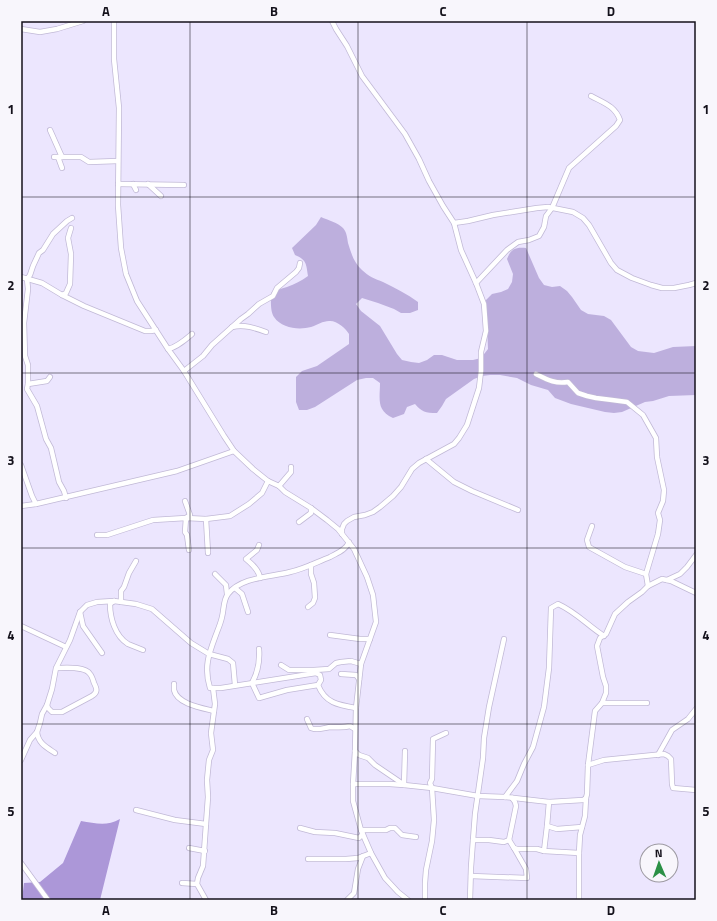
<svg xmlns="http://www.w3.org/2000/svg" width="717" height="921" font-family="'Titillium Web',sans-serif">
	<rect width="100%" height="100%" fill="#ece6fe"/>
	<!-- green -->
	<path fill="#bdafdd" d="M321,217C328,220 338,223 343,228C347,233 347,237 348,243C351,253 354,263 362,270C368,276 375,279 383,282C395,288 407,294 418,302V310L410,313H401L394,309L378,303L362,298L356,304L361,311L380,326L397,354L402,360L411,362L419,363L427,360L434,355H442L457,360H473L481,358L488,349L486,300L492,294L501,292L508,289L512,282L513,274L507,259C511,249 515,247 526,248L539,278L544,285L552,287L560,286L567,291L572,297L581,310L588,314L604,316L611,320L631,347L638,351L654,353L673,347L696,346V395L669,396L653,401L645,402L622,412L614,413L605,412L571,404L555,398L548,390L531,385L517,378L500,375H490L482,376L474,379L446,399L442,406L437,413C425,413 422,412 415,404L407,407L404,414L393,418C376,410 380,399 380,383L373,378H366L357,380L315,407L307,410H299L296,402V377L302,371L317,366L349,344C349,341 349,337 349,334C346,328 336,320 329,321C323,321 317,325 311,327C300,330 282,329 274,317C270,311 271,300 271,293C276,290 281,289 287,287C295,284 301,281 308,276C306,264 307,260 295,255L292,248L316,225Z"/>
	<!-- forest -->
	<path fill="#ac97d8" d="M120,819L100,900H22L24,883L40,882L63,863L81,821C95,823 106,827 120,819Z"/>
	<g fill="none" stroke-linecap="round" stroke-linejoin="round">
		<defs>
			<g id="minor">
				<path d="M114,21V59L119,108L118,205L121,248L126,274L137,301L168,349L184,371L224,436L234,451L253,469L268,481L279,486L285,492L311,508L327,520L338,529L354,549L367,577L373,595L376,622L361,664L356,708L355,751L353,784V801L361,830L371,853L385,878L398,892L408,900"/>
				<path d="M332,21L336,29L347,46L362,76L405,134L419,159L429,181L443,206L454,223L461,250L476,283L484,304L486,331L481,352V371L479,388L467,425L459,438L454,444L419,463L412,469L401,487L393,496L380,507L373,512L365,515L354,517L347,521L344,524L342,529V534"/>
				<path d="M21,29L40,32L57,29L83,21"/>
				<path d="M50,130L62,157"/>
				<path d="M54,157H81L89,162L118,161"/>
				<path d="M58,157L62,168"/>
				<path d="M118,184L184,185"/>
				<path d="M133,184L136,190"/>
				<path d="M148,184L161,196"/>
				<path d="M454,223L468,221L493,215L537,208L548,207L573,212L583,218L589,225L611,263L617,270L632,278L651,285L662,288H674L689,285L696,283"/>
				<path d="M21,277L42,283L62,295L84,306L145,331H151L156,330"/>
				<path d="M476,283L507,250L518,242L529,240L539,236L544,227L546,216L552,208L569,168L616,126L620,120C615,106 604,103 591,96"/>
				<path d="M62,295L66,293L70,284L71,254L68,238L71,228"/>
				<path d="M232,327C244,324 255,328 266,332"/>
				<path d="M168,349C177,347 185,340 192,334"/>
				<path d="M184,371L203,356L212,345L241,319L248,314L259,304L273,296L277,288L296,272L299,268L300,263"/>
				<path d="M536,374C548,380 555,384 568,382L578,393L587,396L596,398L612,400L627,402L643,415L656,438L657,457L664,490L663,501L658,513L660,520L658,534L646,574L648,586"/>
				<path d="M50,377L47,381L28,384L27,389L37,406L46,439L51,448L59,482L64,491L66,498"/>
				<path d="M28,384V365L25,356L24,323L28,289L27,279L30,275L33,266L39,253L43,250L53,234L67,221L72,218"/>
				<path d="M426,459L454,482L472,491L518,510"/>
				<path d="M21,465L32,496L36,504L177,471L234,451"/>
				<path d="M279,486L291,472V467"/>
				<path d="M185,501L190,515L186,518L185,532L187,535L189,550"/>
				<path d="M21,506L36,504"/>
				<path d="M206,519L208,553"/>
				<path d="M299,522L311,513V508"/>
				<path d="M592,526L587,540L589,547L625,567L646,574"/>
				<path d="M97,535H107L153,520L186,518L206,519L230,516L249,504L262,493L268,481"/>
				<path d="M349,542C346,550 337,553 330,557C317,562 304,569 290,572C271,577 241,577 228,594C223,600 224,610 222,617C221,622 219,627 217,632C210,651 203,666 210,688H221L316,673L320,675L321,680L318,685C325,703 338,705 356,708"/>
				<path d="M259,545L257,550L246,559C252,564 259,570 260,578"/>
				<path d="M215,574L226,585L227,594"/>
				<path d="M667,580L680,574L687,567L696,555"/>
				<path d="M235,588L242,594L248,612"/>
				<path d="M114,601L110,604C110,618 115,636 128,644C133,646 138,648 143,650"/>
				<path d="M121,602V591L124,587L129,573L136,561"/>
				<path d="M308,607L313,603L315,598L314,583L311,574V565"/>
				<path d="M80,612L83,626L102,653"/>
				<path d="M21,626L66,647"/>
				<path d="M330,635L360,639H370"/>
				<path d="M259,649C260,661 258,672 252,683L259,698L287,690L318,685"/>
				<path d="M281,665L289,670H314L329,669L336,663L341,662L351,661L361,664"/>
				<path d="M56,668C65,668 85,666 90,674C92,676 93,680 94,683C97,689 98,692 92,696L62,712H52L48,708L47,705L52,689L56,668L70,640L80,612L87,605L97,602L114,601L136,604L152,609L191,643L209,654L228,659L233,663L235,685"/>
				<path d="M341,674L356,675L359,679"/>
				<path d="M174,684C174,686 174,688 174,690C177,704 202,708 214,711"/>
				<path d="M602,703L606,693V686L603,677L597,646L600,638L606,634L615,614L628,602L642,592L648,586L662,579L671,581L696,593"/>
				<path d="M307,719L311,728C318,731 323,728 330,727C337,727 343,728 350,726L355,729"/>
				<path d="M37,732C38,743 46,747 55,753"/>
				<path d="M355,751L359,755L368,758L375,765L403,784"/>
				<path d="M658,755L667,739L672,730L688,719L696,709"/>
				<path d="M21,760L30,740L37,732L40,723L42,714L47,705"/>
				<path d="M588,765L604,760L664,754L668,756L671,759L672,784L673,788L696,790"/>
				<path d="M353,784H390L404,785L432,788L478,796L505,797L549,802L583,800L586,798L587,794L588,765L595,711L602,703H647"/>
				<path d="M404,785L405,751"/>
				<path d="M505,797L517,781L524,764L533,747L544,707L549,668L551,608L558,604C576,612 587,625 604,636"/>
				<path d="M136,810L175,820L206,824"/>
				<path d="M547,826L557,829L582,827"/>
				<path d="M300,828L315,832L335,833L359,838L363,834"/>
				<path d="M361,830H386L390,828H395L402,835L416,837"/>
				<path d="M473,840H489L504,842L509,840L516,806L515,802L512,798"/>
				<path d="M509,840L514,848L517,849H537L544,851L579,853"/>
				<path d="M189,848L205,851"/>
				<path d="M544,851L547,826L549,802"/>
				<path d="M308,859H346L358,858L371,853"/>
				<path d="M21,863L48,900"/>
				<path d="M471,876L527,878L526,869L514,848"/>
				<path d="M182,883L197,884"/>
				<path d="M206,900L197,884L198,878L203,866L206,824L208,797L207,780L209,760L213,750L211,733L215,704L213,688"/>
				<path d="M347,900L354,893L358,869L363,856"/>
				<path d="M425,900V883L426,870L432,841L434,820L432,788L430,783L432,779L433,739L446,733"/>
				<path d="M470,900L471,867L473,840L475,814L483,758L484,738L489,707L504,639"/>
				<path d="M579,900V853L580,835L585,816L586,798"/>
			</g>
		</defs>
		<!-- minor casing -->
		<use href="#minor" stroke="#c1b9d6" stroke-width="6"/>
		<!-- minor -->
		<use href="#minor" stroke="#fff" stroke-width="4.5"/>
	</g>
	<!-- grid -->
	<path fill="none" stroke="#14111b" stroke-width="1" stroke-opacity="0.55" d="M190,21V900M358,21V900M527,21V900M21,197H696M21,373H696M21,548H696M21,724H696"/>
	<!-- border -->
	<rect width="717" height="921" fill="none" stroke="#f8f6fc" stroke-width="44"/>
	<!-- north arrow -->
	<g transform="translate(659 863) rotate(358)"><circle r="19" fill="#f8f6fc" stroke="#9d9aa2"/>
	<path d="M0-3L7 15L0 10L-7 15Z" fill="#2b9046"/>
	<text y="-6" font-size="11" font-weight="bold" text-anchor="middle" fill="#14111b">N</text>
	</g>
	<rect x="22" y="22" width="673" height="877" fill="none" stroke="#14111b" stroke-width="1.5"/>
	<g font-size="13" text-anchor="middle" font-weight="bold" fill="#14111b">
		<text x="106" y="16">A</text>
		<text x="274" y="16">B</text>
		<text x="443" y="16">C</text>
		<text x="611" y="16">D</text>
		<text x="11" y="114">1</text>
		<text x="706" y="114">1</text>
		<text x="11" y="290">2</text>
		<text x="706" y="290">2</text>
		<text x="11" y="465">3</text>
		<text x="706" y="465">3</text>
		<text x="11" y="640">4</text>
		<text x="706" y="640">4</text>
		<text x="11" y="816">5</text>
		<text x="706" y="816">5</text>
		<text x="106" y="915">A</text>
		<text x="274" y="915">B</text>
		<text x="443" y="915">C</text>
		<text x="611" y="915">D</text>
	</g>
</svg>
